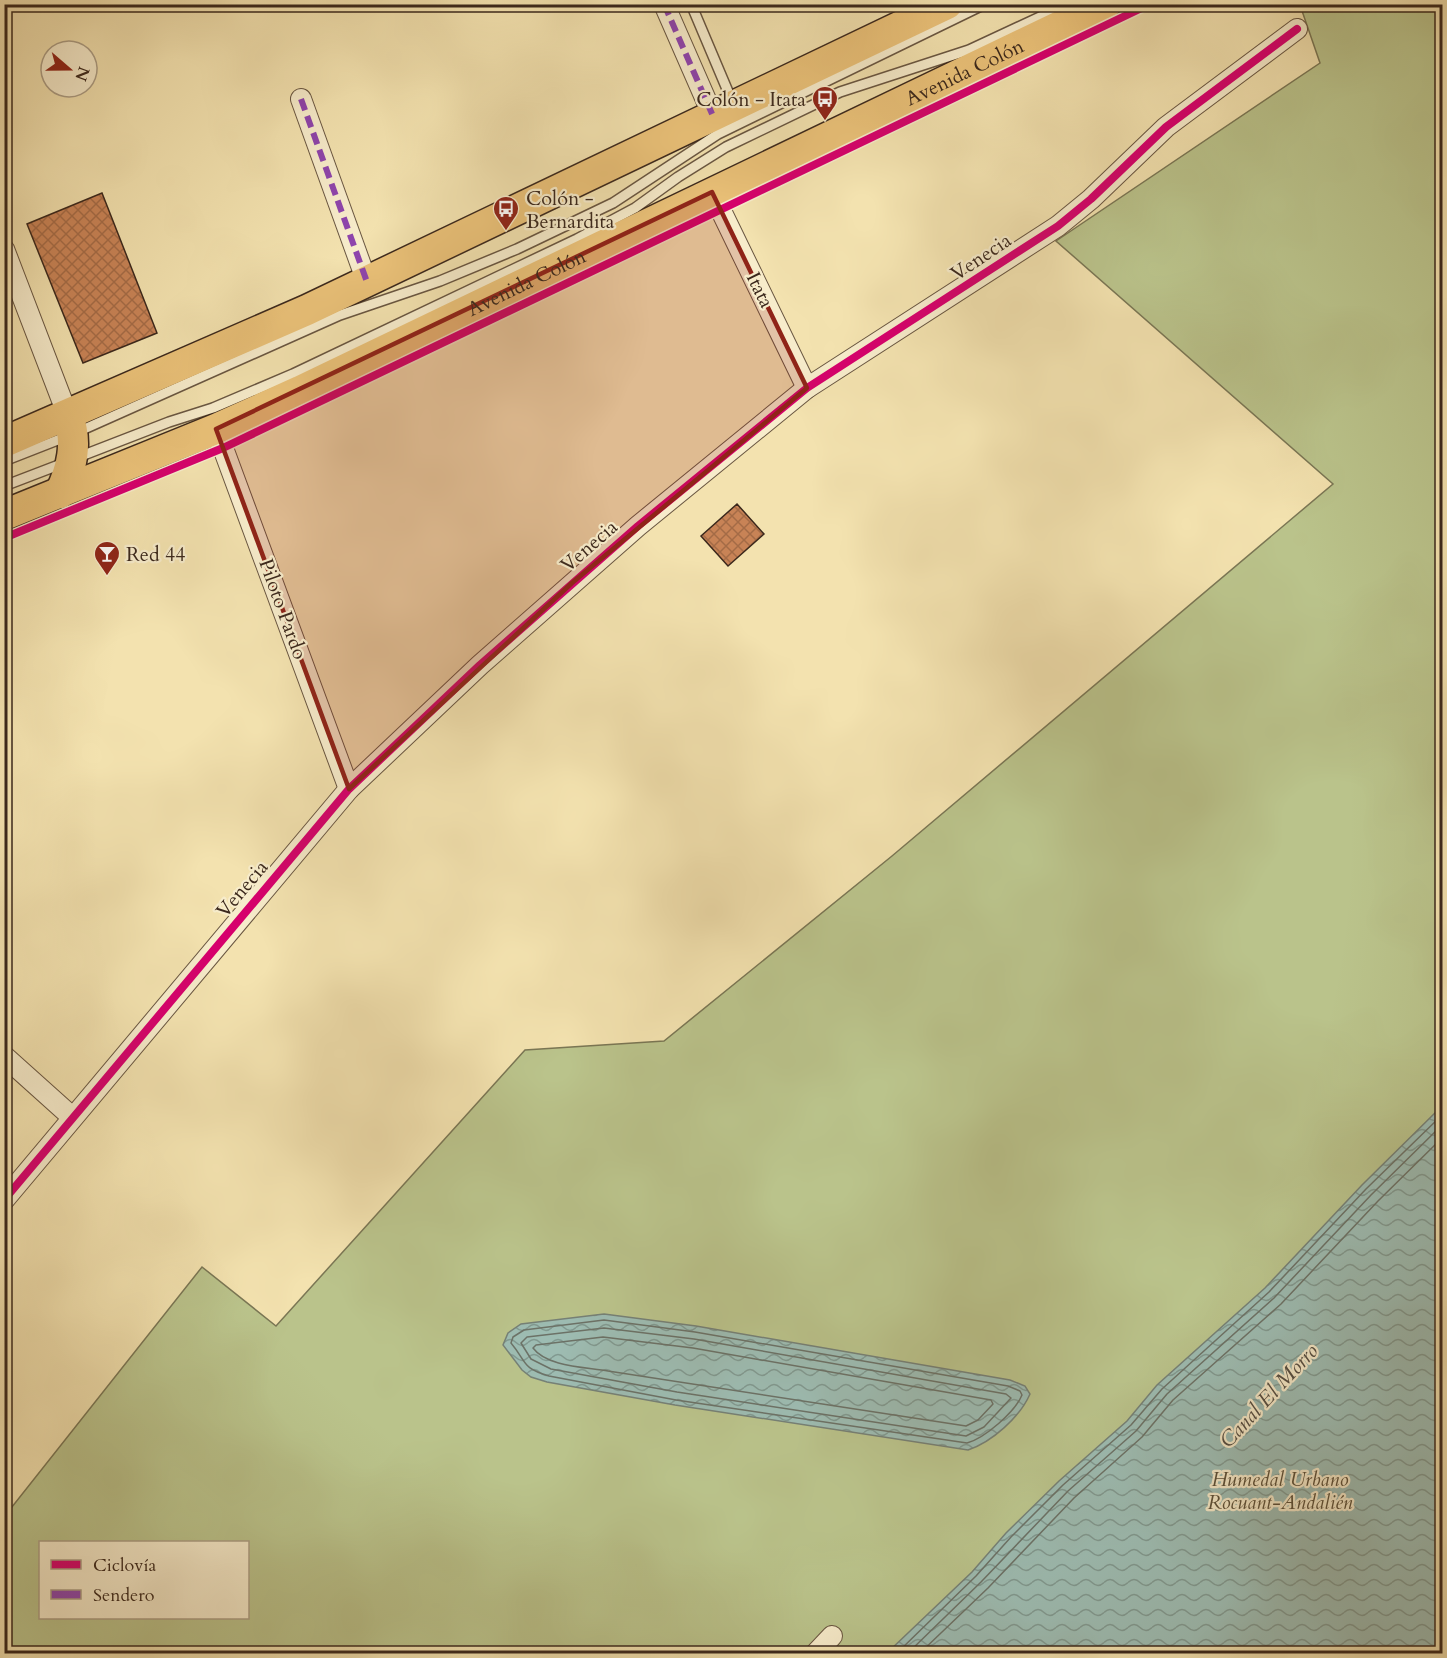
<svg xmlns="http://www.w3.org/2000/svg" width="1447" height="1658" font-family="Cardo,serif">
	<defs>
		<pattern id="water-waves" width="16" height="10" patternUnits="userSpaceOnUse" patternTransform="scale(1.5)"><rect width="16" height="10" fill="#9dbcb2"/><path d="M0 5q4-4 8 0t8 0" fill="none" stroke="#819990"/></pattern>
		<pattern id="building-cross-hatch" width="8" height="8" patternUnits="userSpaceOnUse" patternTransform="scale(1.5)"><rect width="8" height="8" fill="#c88356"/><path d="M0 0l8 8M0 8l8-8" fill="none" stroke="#a46b46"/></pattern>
	</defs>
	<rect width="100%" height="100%" fill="#f3e2af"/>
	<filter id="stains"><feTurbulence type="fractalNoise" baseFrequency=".00333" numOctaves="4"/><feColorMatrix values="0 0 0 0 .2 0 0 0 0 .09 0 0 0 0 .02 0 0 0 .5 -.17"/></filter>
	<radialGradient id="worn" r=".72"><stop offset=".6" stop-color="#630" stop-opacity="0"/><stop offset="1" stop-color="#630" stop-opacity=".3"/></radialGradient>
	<!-- green -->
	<path fill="#bac38b" stroke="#7a7654" stroke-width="1.5" fill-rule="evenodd" d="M1300,5H1442V1653H5L4,1517L202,1267L276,1326L525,1050L664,1041L892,856L1333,484L1056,241L1320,63ZM40,1542H248V1618H40Z"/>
	<!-- water -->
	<g fill="url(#water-waves)" stroke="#768176" stroke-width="1.5">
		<path d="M1442,1106V1653H887L972,1572L1006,1533L1059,1481L1127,1421L1157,1385L1265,1288L1362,1185Z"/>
		<path d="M604,1314L696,1326L1010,1380L1025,1386L1030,1394C1020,1417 992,1442 968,1450L675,1405L547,1382L531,1377L522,1370L503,1345L508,1333L521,1324Z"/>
	</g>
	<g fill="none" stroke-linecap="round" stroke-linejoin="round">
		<!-- shore -->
		<g stroke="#6c7267" stroke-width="1.5">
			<path d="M604,1320L695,1332L1008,1386L1020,1391L1022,1395C1015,1412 985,1438 967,1443L676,1400L549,1376C521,1368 527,1362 511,1343L513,1337L524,1330Z"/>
			<path d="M604,1328L694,1339L1006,1394L1011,1398L984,1427L966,1436L677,1392L551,1369L531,1359L521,1343L527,1337Z"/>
			<path d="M603,1337L693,1348L991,1400L993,1404L978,1420L966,1426L608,1371C586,1367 547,1367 533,1348L536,1345Z"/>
			<path d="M896,1654L976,1576L1011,1537L1063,1485L1131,1425L1162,1389L1269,1292L1366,1189L1442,1115"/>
			<path d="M907,1654L981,1582L1068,1491L1136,1431L1167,1394L1274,1298L1371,1195L1442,1125"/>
			<path d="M919,1654L988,1588L1074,1498L1142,1437L1173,1400L1281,1304L1378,1201L1442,1138"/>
		</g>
	</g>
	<!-- building -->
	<g fill="url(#building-cross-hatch)" stroke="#3b281c" stroke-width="1.5">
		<path d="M102,193L157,333L83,363L27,224Z"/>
		<path d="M737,504L764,534L728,566L701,536Z"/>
	</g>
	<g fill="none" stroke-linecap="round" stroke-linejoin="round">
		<defs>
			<g id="lane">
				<path d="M691,4L732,101"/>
				<path d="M76,458L169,422L213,408L293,374L577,239L635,208L678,177L726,147L840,92L969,50L1068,4"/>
				<path d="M4,461L73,434L340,315L440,281L517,249L613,203L718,134L985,4"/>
				<path d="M4,486L64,463"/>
			</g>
			<g id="street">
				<path d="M664,4L713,116"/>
				<path d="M301,99L367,282"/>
				<path d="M712,192L807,388"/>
				<path d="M4,249L68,416"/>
				<path d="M216,429L349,789"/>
				<path d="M4,1056L72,1117"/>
				<path d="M4,1200L349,789L480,665L638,526L807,388L1058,226L1091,199L1166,127L1297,29"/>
				<path d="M815,1654L832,1636"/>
			</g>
			<g id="primary">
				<path d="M4,442L307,310L947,4"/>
				<path d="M60,493C72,468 78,443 68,416"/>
				<path id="s1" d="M4,515L216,429L300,391L1106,4"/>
			</g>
		</defs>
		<!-- lane casing -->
		<use href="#lane" stroke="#695641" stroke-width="12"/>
		<!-- street casing -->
		<use href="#street" stroke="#695641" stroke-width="22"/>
		<!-- primary casing -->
		<use href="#primary" stroke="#3b281c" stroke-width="33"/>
		<!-- lane -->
		<use href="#lane" stroke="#f7eccb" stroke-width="9"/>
		<!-- street -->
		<use href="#street" stroke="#f7eccb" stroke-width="20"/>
		<!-- primary -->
		<use href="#primary" stroke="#eac178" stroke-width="30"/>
		<!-- quiet -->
		<g stroke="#8e44ad" stroke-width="6" stroke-dasharray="12 6" stroke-linecap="butt">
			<path d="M664,4L713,116"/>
			<path d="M301,99L367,282"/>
		</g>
		<defs>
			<g id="cycleway">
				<path d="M4,538L223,448L1150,4"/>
				<path d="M4,1200L349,789L480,665L638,526L807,388L1058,226L1091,199L1166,127L1297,29"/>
			</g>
		</defs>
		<!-- cycleway casing -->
		<use href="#cycleway" stroke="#f7eccb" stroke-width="11"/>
		<!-- cycleway -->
		<use href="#cycleway" stroke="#d6006c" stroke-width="8"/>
	</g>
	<!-- marked area -->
	<path fill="#8f2418" fill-opacity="0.2" stroke="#8f2418" stroke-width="4.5" stroke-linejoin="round" d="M712,192L807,388L572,583L349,789L216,429Z"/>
	<!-- icons -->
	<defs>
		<symbol id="bus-pin" viewBox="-11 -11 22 30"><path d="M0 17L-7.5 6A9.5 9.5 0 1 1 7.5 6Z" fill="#8f2418" stroke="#f7eccb"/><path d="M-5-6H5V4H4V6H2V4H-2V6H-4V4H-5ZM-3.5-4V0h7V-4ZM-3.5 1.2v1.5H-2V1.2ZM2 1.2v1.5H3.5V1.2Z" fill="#fff"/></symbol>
		<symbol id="bar-pin" viewBox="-11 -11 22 30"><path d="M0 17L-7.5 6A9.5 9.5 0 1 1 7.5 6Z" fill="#8f2418" stroke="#f7eccb"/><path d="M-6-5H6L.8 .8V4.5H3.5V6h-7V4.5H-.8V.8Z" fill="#fff"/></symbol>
	</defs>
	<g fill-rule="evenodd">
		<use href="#bus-pin" x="810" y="84" width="30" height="40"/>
		<use href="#bus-pin" x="491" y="194" width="30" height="40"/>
		<use href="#bar-pin" x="92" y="539" width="30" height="40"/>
	</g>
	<g text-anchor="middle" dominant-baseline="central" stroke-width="4.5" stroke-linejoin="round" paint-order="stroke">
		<!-- street labels -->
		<g font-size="20" fill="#3b281c" stroke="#f7eccb">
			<text stroke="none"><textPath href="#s1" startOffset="1058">Avenida Colón</textPath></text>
			<text transform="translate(981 257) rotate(-34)">Venecia</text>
			<text stroke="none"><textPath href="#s1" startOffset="572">Avenida Colón</textPath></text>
			<text transform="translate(760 290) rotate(64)">Itata</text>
			<text transform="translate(589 546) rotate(-41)">Venecia</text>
			<text transform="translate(283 609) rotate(70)">Piloto Pardo</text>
			<text transform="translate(242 889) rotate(-50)">Venecia</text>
		</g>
		<!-- poi labels -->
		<g font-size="20" fill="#3b281c" stroke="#f7eccb" text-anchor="start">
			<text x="806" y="99" text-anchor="end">Colón - Itata</text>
			<text x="526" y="198">Colón -<tspan x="526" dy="23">Bernardita</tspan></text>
			<text x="126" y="554">Red 44</text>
		</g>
		<!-- park labels -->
		<g font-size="20" font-style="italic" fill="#5b4f38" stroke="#f7eccb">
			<text x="1280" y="1479">Humedal Urbano<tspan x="1280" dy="23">Rocuant-Andalién</tspan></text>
		</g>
		<!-- water labels -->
		<g font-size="21" font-style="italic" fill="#544d42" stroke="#f7eccb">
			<text transform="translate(1269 1396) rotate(-47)">Canal El Morro</text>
		</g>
	</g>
	<!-- margin -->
	<rect width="1447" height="1658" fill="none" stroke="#f3e2af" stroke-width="24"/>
	<rect x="6" y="6" width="1435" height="1646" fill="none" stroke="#3b281c" stroke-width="3"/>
	<rect x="12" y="12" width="1423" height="1634" fill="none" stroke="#3b281c" stroke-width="1.5"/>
	<!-- legend -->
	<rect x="39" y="1541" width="210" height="78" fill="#f7eccb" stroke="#ac9e85" stroke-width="1.5"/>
	<rect x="51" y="1560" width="30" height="9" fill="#d6006c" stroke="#ac9e85" stroke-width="1.5"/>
	<text x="93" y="1571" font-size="18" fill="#3b281c">Ciclovía</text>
	<rect x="51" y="1590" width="30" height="9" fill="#8e44ad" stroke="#ac9e85" stroke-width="1.5"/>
	<text x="93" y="1601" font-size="18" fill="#3b281c">Sendero</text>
	<!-- north arrow -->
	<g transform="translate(69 69) rotate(110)"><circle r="28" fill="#f7eccb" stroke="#ac9e85" stroke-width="1.5"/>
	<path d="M0-4.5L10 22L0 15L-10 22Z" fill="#8f2418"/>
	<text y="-9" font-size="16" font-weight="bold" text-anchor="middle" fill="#3b281c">N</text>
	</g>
	<rect width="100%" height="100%" filter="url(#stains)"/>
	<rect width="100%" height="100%" fill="url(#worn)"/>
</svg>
